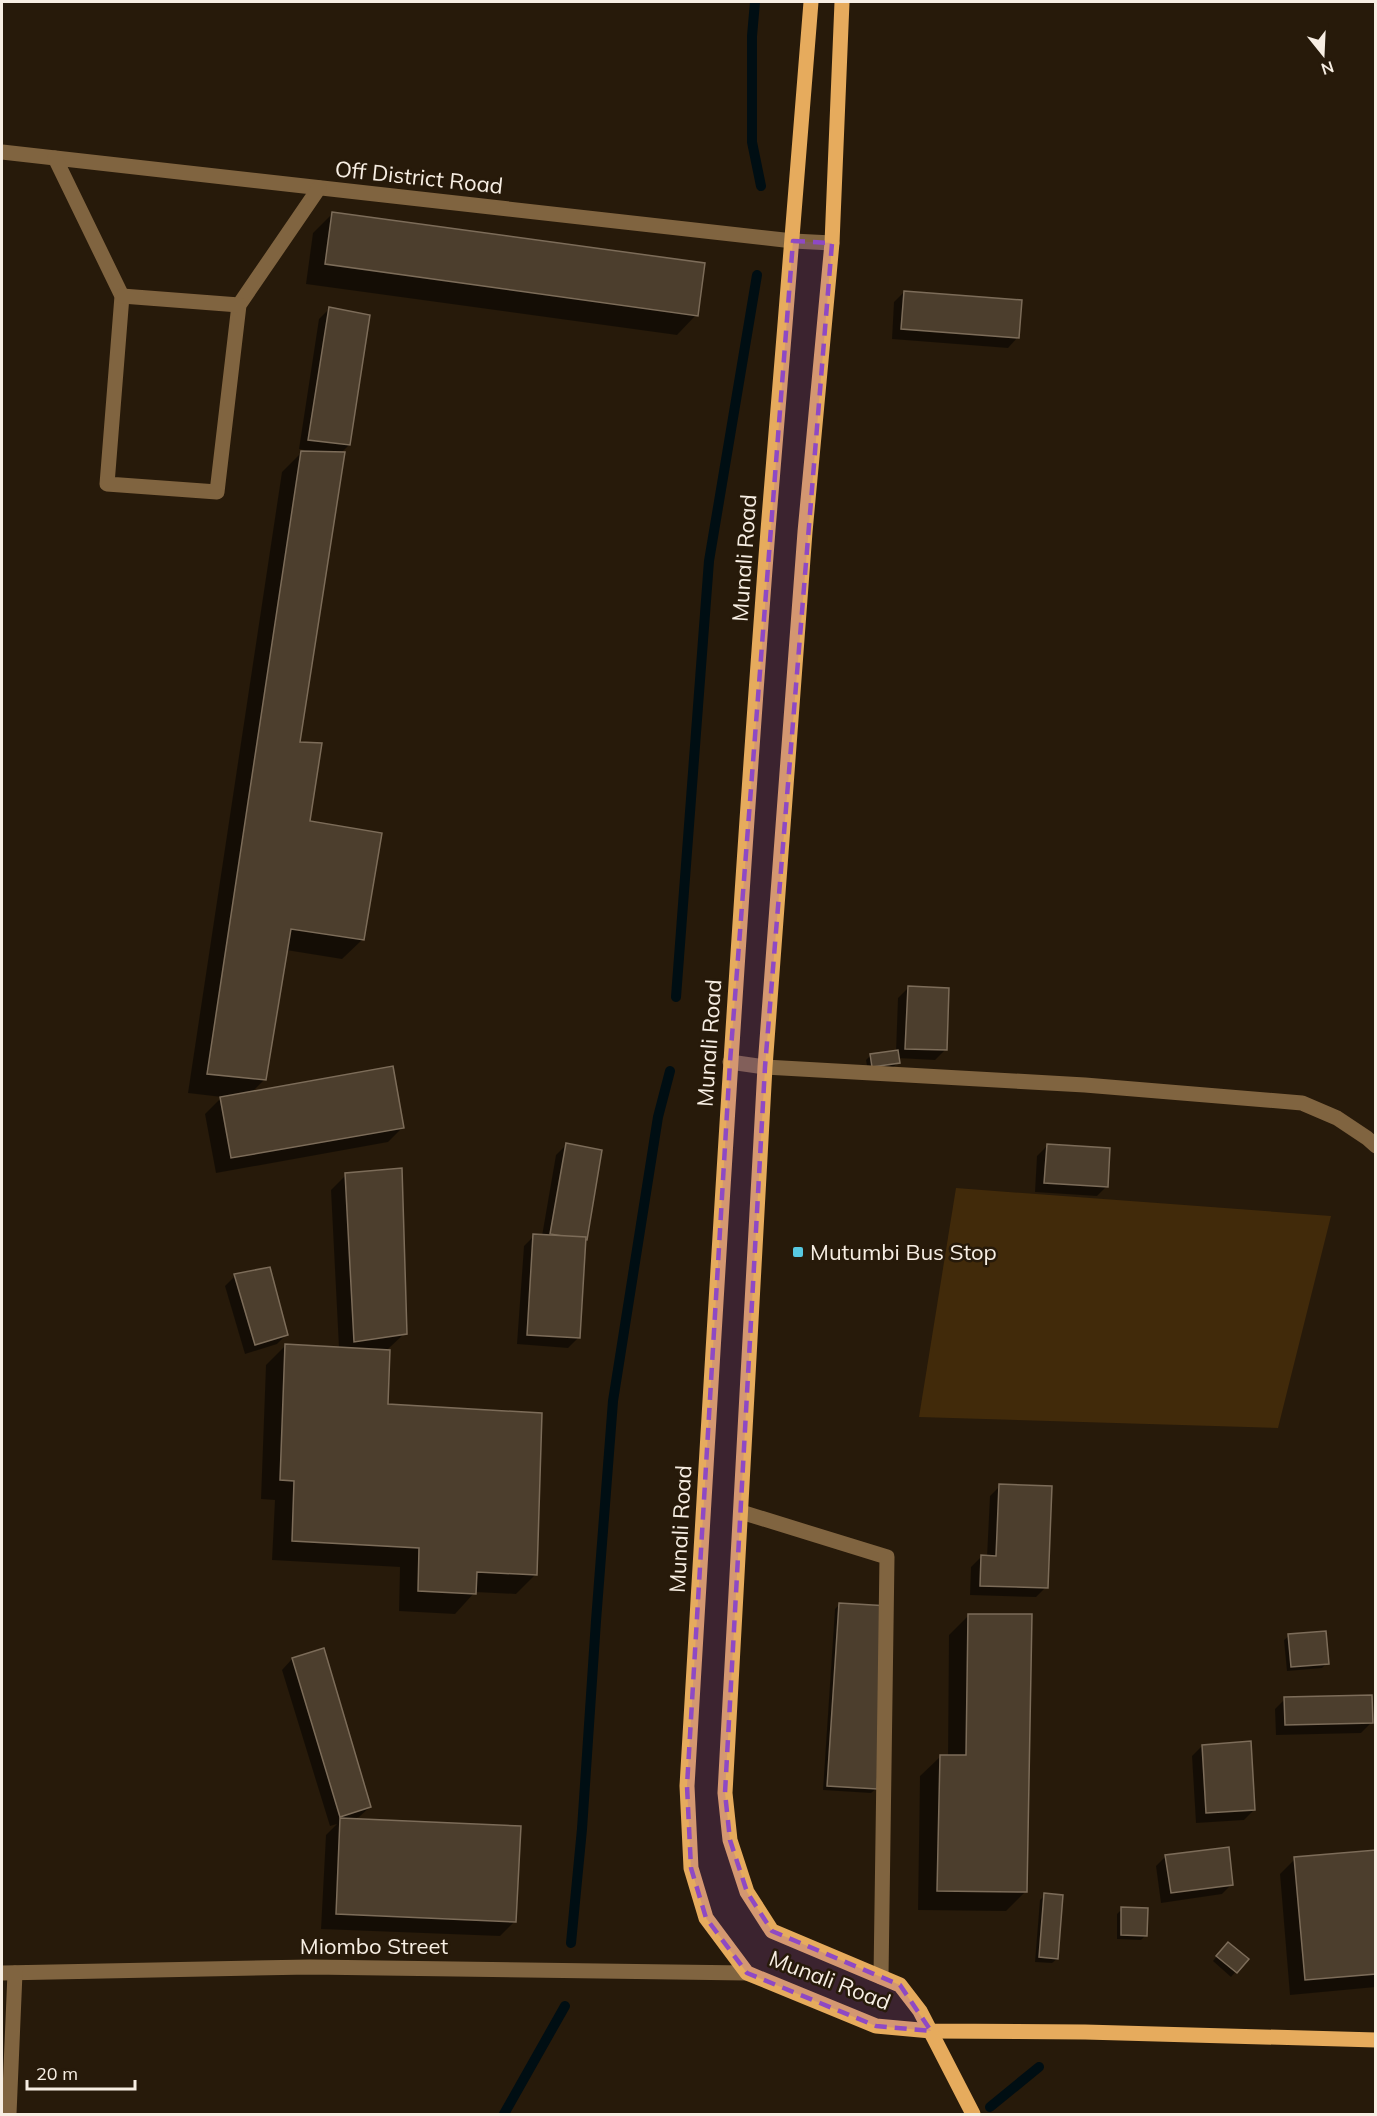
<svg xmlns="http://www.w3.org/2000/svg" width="1377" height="2116" font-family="Mulish,sans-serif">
	<rect width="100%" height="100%" fill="#271a0a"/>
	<!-- green -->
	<path fill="#412a0a" d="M956,1188L1331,1216L1278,1428L919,1417Z"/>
	<!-- shadow -->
	<g fill="#0007">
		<path d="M333,213L696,315L677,335L306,284L313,233Z"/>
		<path d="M904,292L1018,337L1008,348L892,339L894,302Z"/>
		<path d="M329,309L349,445L340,454L299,744L308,822L362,940L342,959L286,950L264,1080L251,1093L403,1127L388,1142L216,1173L205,1114L222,1097L188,1093L282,472L304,450L299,449L319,319Z"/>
		<path d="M908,988L945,1050L935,1060L897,1058L898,1063L893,1067L868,1071L866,1060L871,1055L896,1052L898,998Z"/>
		<path d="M566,1145L584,1241L578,1338L568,1348L517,1344L524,1246L534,1236H542L556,1155Z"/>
		<path d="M1047,1146L1107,1186L1097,1196L1035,1192L1037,1156Z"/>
		<path d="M346,1175L405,1333L388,1349L386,1406L535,1575L516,1594L475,1592L455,1614L399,1611L400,1567L272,1560L275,1500L261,1499L266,1365L285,1346L339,1348L331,1190Z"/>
		<path d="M235,1276L287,1334L277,1344L245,1354L225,1286Z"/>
		<path d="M1000,1486L1046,1587L1036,1597L970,1595L971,1567L981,1557H987L990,1496Z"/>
		<path d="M839,1605L876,1789L871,1793L823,1790L835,1609Z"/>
		<path d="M969,1615L1026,1891L1006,1911L918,1910L920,1776L940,1757H948L949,1635Z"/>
		<path d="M1289,1636L1327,1663L1322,1668L1287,1671L1284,1640Z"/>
		<path d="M292,1659L370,1807L359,1817L349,1820L515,1921L500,1936L321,1929L326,1835L337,1824L330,1826L282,1670Z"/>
		<path d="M1285,1699L1371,1723L1361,1733L1276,1735L1275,1709Z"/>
		<path d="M1202,1746L1254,1810L1244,1820L1196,1823L1192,1756Z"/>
		<path d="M1166,1856L1232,1884L1222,1894L1161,1903L1156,1866Z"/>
		<path d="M1295,1859L1376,1864V1987L1290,1995L1280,1874Z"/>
		<path d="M1045,1895L1057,1959L1052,1963L1035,1962L1040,1900Z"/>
		<path d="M1122,1909L1146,1935L1141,1940L1117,1939V1914Z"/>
		<path d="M1223,1949L1247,1959L1231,1977L1213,1961Z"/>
	</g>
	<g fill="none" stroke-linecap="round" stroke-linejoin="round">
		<!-- stream -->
		<g stroke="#000e13" stroke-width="10">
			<path d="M755,2L752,36V142L761,186"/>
			<path d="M676,997L709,561L757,275"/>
			<path d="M571,1943L582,1829L596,1621L613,1401L658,1117L670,1071"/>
			<path d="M990,2107L1039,2067"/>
			<path d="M504,2114L565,2006"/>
		</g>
	</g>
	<!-- building -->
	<g fill="#4c3e2d" stroke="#7c6c59" stroke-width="1.5">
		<path d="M332,212L705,263L698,316L325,264Z"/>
		<path d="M904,291L1022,300L1019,338L901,329Z"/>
		<path d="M329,307L370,315L350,445L308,440Z"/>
		<path d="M301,451L345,452L300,742L322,743L310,821L382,833L364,940L291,929L266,1080L207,1074Z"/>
		<path d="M908,986L949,988L947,1050L905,1049Z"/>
		<path d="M898,1050L900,1063L872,1067L870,1054Z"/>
		<path d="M393,1066L404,1128L231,1158L220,1097Z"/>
		<path d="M566,1143L602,1150L587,1240L550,1234Z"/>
		<path d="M1047,1144L1110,1148L1108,1187L1044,1183Z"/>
		<path d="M402,1168L407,1334L354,1342L345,1173Z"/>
		<path d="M533,1234L586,1237L580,1338L527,1335Z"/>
		<path d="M270,1267L288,1335L255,1345L234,1274Z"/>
		<path d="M285,1344L390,1350L388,1404L542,1413L537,1575L477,1572L476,1594L418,1591L419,1548L292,1541L294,1481L280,1480Z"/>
		<path d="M999,1484L1052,1486L1048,1588L980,1586L981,1555L996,1556Z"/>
		<path d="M839,1603L889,1606L877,1789L827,1786Z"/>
		<path d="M968,1614H1032L1027,1892L937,1891L940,1755H966Z"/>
		<path d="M1326,1631L1329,1664L1291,1667L1288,1634Z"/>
		<path d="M324,1648L371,1807L340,1817L292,1658Z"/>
		<path d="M1372,1695L1373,1723L1285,1725L1284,1697Z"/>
		<path d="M1251,1741L1255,1810L1206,1813L1202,1745Z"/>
		<path d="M340,1818L521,1826L516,1922L336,1914Z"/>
		<path d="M1229,1847L1233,1885L1171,1893L1165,1855Z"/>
		<path d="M1376,1850V1974L1305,1980L1294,1857Z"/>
		<path d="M1044,1893L1063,1895L1058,1959L1039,1957Z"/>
		<path d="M1121,1907L1148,1908L1147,1936L1121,1935Z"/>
		<path d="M1228,1942L1249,1959L1237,1973L1216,1956Z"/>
	</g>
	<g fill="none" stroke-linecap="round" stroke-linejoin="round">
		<!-- minor -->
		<g stroke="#806440" stroke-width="15">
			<path d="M2,152L793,241L832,243"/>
			<path d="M55,158L122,296L107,484L217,492L239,305L319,188"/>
			<path d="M122,296L239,305"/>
			<path d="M730,1062L765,1067L1085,1085L1302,1103L1337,1118L1367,1138L1376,1146"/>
			<path d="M741,1512L887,1557L881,1977"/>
			<path d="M2,1973L310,1967L747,1973"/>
			<path d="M9,2114L15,1973"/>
		</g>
		<!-- major -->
		<g stroke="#e6ab5d" stroke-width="15">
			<path d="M811,2C798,178 782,354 768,530C736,948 712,1367 687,1786L691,1868L706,1918L747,1973L876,2026L931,2031L1085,2032L1376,2040"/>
			<path d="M842,2L832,243L805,532L765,1067L725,1793L730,1840L747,1892L772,1931L900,1985L920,2011L973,2114"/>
		</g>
	</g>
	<!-- marked area -->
	<path fill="#8e49c4" fill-opacity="0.2" stroke="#8e49c4" stroke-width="4.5" stroke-dasharray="12 8" stroke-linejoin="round" d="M793,241L832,243L765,1067L725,1793L730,1840L747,1892L772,1931L900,1985L931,2031L876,2026L747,1973L706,1918L691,1868L687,1786L730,1062Z"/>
	<!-- markers -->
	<rect fill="#57c9e2" stroke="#271a0a" stroke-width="2" x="792" y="1246" width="12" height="12" rx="3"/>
	<g text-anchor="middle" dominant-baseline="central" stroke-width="5" stroke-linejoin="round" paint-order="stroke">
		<!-- street labels -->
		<g font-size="22" fill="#f7eee3" stroke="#271a0a">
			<text transform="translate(419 177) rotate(6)">Off District Road</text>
			<text transform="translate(744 558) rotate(-86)">Munali Road</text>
			<text transform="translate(709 1043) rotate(-86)">Munali Road</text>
			<text transform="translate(680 1529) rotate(-87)">Munali Road</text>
			<text x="374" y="1946">Miombo Street</text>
			<text transform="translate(830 1980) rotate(21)">Munali Road</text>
		</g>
		<!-- poi labels -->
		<g font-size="22" fill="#f7eee3" stroke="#271a0a" text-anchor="start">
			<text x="810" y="1252">Mutumbi Bus Stop</text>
		</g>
	</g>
	<!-- border -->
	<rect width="1377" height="2116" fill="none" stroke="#f7eee3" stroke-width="6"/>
	<!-- north arrow -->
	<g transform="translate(1323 54) rotate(162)" stroke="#271a0a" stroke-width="4.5" paint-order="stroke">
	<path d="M0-4.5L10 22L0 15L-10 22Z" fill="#f7eee3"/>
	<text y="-9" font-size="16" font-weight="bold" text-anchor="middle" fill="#f7eee3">N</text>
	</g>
	<!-- scale -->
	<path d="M27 2080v9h108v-9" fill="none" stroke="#f7eee3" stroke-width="3"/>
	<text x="36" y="2080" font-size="18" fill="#f7eee3" stroke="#271a0a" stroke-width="4.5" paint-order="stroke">20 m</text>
</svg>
